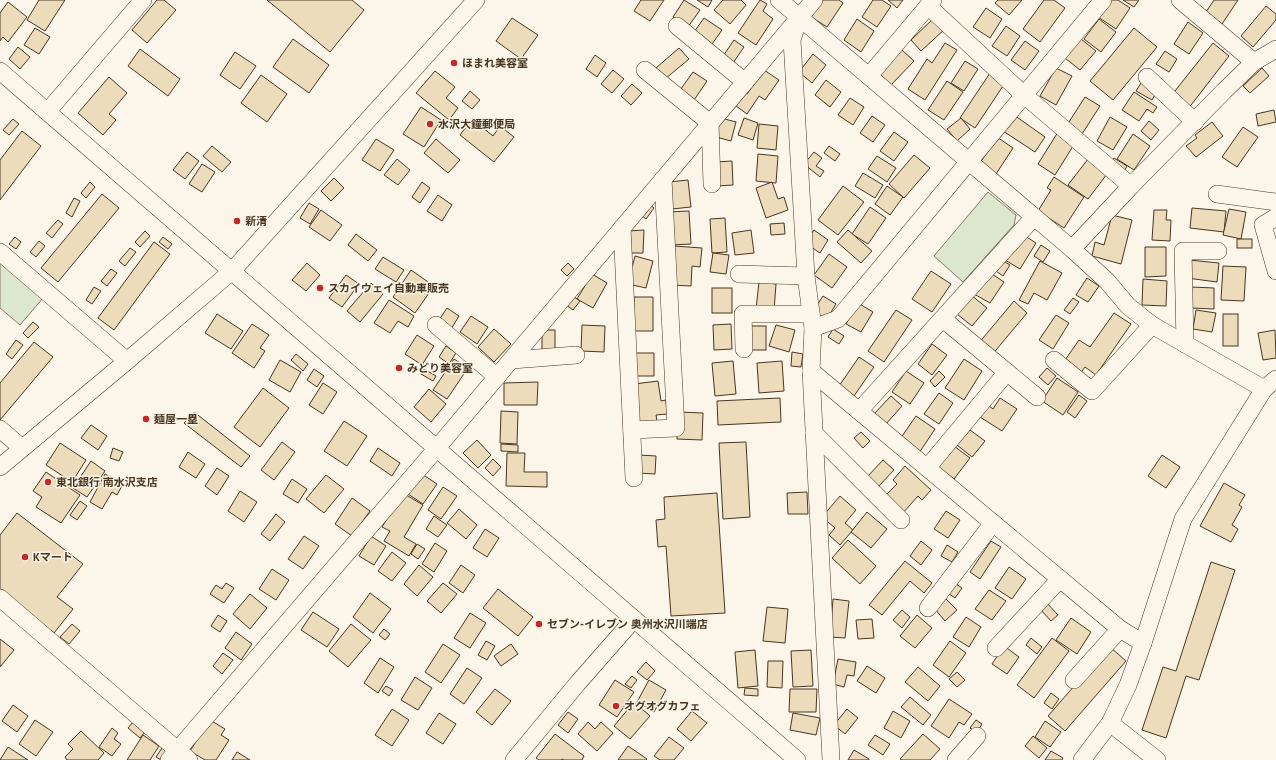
<svg xmlns="http://www.w3.org/2000/svg" width="1276" height="760" font-family="'PT Sans','Noto Sans JP',sans-serif">
	<rect width="100%" height="100%" fill="#fbf6e9"/>
	<!-- green -->
	<g fill="#dce7d0" stroke="#887966">
		<path d="M988,192L1016,215L1014,225L963,282L934,256Z"/>
		<path d="M0,261L43,298L20,325L0,308Z"/>
	</g>
	<!-- building -->
	<g fill="#ecdcbc" stroke="#4a3520">
		<path d="M39,0H65L45,31L27,20Z"/>
		<path d="M157,0H164L176,10L147,43L132,30Z"/>
		<path d="M267,0H352L364,10L330,52Z"/>
		<path d="M641,0H664L650,21L634,11Z"/>
		<path d="M684,0L700,10L688,27L673,17Z"/>
		<path d="M697,0H712L708,7Z"/>
		<path d="M723,0H741L746,5L730,24L714,10Z"/>
		<path d="M760,0L767,4L763,11L773,19L756,45L738,33Z"/>
		<path d="M823,0H839L843,3L827,27L811,17Z"/>
		<path d="M873,0H882L891,6L877,27L862,17Z"/>
		<path d="M888,0H903L897,8Z"/>
		<path d="M998,0H1022L1009,15L995,3Z"/>
		<path d="M1044,0H1054L1065,8L1040,42L1023,29Z"/>
		<path d="M1110,0H1118L1130,8L1116,29L1098,17Z"/>
		<path d="M1123,0H1139L1134,7Z"/>
		<path d="M1214,0H1238L1222,24L1206,12Z"/>
		<path d="M8,2L27,17L8,42L3,37L0,41V13Z"/>
		<path d="M1266,6L1276,14V20L1253,47L1241,36Z"/>
		<path d="M986,8L1002,19L990,38L973,27Z"/>
		<path d="M935,17L946,28L921,51L911,40Z"/>
		<path d="M512,18L538,35L521,59L496,41Z"/>
		<path d="M704,18L722,30L710,47L692,35Z"/>
		<path d="M857,19L874,31L861,52L844,40Z"/>
		<path d="M1099,19L1116,32L1101,52L1084,39Z"/>
		<path d="M1188,22L1203,33L1189,54L1174,44Z"/>
		<path d="M1006,26L1020,36L1007,56L992,46Z"/>
		<path d="M35,28L50,37L39,54L24,45Z"/>
		<path d="M1134,28L1157,47L1113,100L1090,81Z"/>
		<path d="M293,39L329,65L309,93L273,67Z"/>
		<path d="M1081,39L1096,51L1080,70L1065,58Z"/>
		<path d="M734,40L744,47L731,66L721,59Z"/>
		<path d="M1025,41L1039,51L1025,70L1011,60Z"/>
		<path d="M945,43L957,50L925,100L908,89L927,59L932,63Z"/>
		<path d="M1213,43L1229,56L1188,109L1171,96Z"/>
		<path d="M18,47L30,57L20,69L9,59Z"/>
		<path d="M679,48L689,59L665,79L656,68Z"/>
		<path d="M140,49L180,79L168,96L128,66Z"/>
		<path d="M902,50L914,61L891,85L880,74Z"/>
		<path d="M1165,51L1177,59L1169,72L1156,64Z"/>
		<path d="M235,52L256,66L240,89L220,75Z"/>
		<path d="M813,54L826,65L812,83L799,72Z"/>
		<path d="M595,55L606,63L597,77L586,69Z"/>
		<path d="M965,61L978,69L964,91L951,83Z"/>
		<path d="M1056,68L1072,76L1056,105L1040,96Z"/>
		<path d="M1262,68L1269,76L1250,93L1243,86Z"/>
		<path d="M613,70L624,79L612,93L601,84Z"/>
		<path d="M764,70L779,80L765,100L759,96L747,114L732,103L742,90L747,94Z"/>
		<path d="M435,71L455,87L446,98L458,108L449,120L416,93Z"/>
		<path d="M693,72L707,81L692,103L678,93Z"/>
		<path d="M990,73L1005,83L975,128L960,118Z"/>
		<path d="M261,75L287,94L267,122L241,103Z"/>
		<path d="M109,77L127,93L109,114L116,120L103,135L78,113Z"/>
		<path d="M826,80L841,92L830,107L815,95Z"/>
		<path d="M947,81L963,92L944,120L928,110Z"/>
		<path d="M1141,83L1156,93L1152,100L1136,91Z"/>
		<path d="M632,84L642,93L631,105L621,96Z"/>
		<path d="M470,91L480,100L472,109L462,101Z"/>
		<path d="M1134,92L1157,107L1153,113L1147,109L1139,121L1122,110Z"/>
		<path d="M1085,97L1100,106L1082,134L1067,125Z"/>
		<path d="M850,98L864,107L853,125L838,115Z"/>
		<path d="M421,107L441,120L424,147L403,134Z"/>
		<path d="M1274,110L1276,122L1258,126L1256,114Z"/>
		<path d="M1014,115L1045,137L1035,152L1003,131Z"/>
		<path d="M872,116L885,125L873,142L860,133Z"/>
		<path d="M1110,117L1127,127L1113,150L1097,141Z"/>
		<path d="M721,118L736,122L731,141L716,137Z"/>
		<path d="M744,118L758,123L753,140L738,135Z"/>
		<path d="M961,118L970,129L957,141L947,129Z"/>
		<path d="M13,119L19,124L9,135L3,130Z"/>
		<path d="M472,119L493,136L500,126L514,137L494,162L460,135Z"/>
		<path d="M1149,121L1159,130L1151,140L1141,131Z"/>
		<path d="M1212,122L1223,136L1196,157L1186,146L1197,138L1195,135Z"/>
		<path d="M759,124L778,126L776,150L757,148Z"/>
		<path d="M1243,127L1258,137L1237,167L1222,157Z"/>
		<path d="M22,131L41,146L0,200V160Z"/>
		<path d="M894,132L908,142L894,161L880,151Z"/>
		<path d="M1058,132L1075,143L1055,175L1038,164Z"/>
		<path d="M1133,134L1150,146L1134,170L1117,159Z"/>
		<path d="M997,137L1013,148L996,174L980,163Z"/>
		<path d="M376,139L394,150L380,171L362,160Z"/>
		<path d="M436,139L460,160L448,173L424,153Z"/>
		<path d="M212,146L231,162L222,172L203,156Z"/>
		<path d="M829,146L840,154L835,161L824,153Z"/>
		<path d="M187,152L199,161L185,179L173,170Z"/>
		<path d="M814,152L822,158L816,166L824,171L820,177L804,164Z"/>
		<path d="M758,154L778,156L776,183L756,181Z"/>
		<path d="M914,155L930,168L904,198L889,184Z"/>
		<path d="M877,156L896,168L887,182L868,169Z"/>
		<path d="M1114,158L1127,166L1123,173L1110,165Z"/>
		<path d="M397,159L410,170L398,185L384,175Z"/>
		<path d="M1088,159L1107,174L1088,199L1068,185Z"/>
		<path d="M732,161L733,185L716,186L715,162Z"/>
		<path d="M202,164L215,172L202,192L189,184Z"/>
		<path d="M863,173L883,185L875,198L855,186Z"/>
		<path d="M1054,177L1084,197L1064,228L1038,211L1051,190L1047,188Z"/>
		<path d="M334,178L344,188L331,201L321,191Z"/>
		<path d="M688,180L691,207L672,209L669,182Z"/>
		<path d="M90,182L95,187L86,198L81,193Z"/>
		<path d="M422,182L430,188L420,203L412,197Z"/>
		<path d="M772,182L778,199L784,197L788,210L766,218L756,188Z"/>
		<path d="M843,186L864,202L838,235L818,220Z"/>
		<path d="M887,186L903,197L890,215L875,204Z"/>
		<path d="M102,194L119,208L58,282L41,268Z"/>
		<path d="M438,195L452,205L442,221L427,211Z"/>
		<path d="M74,198L80,201L72,217L66,213Z"/>
		<path d="M309,203L319,209L310,224L300,218Z"/>
		<path d="M648,203L654,208L646,219L640,214Z"/>
		<path d="M870,207L886,218L868,244L852,234Z"/>
		<path d="M1192,208L1226,211L1224,232L1190,228Z"/>
		<path d="M1229,209L1246,212L1241,239L1223,235Z"/>
		<path d="M321,210L342,225L330,241L309,227Z"/>
		<path d="M1154,210H1167L1166,220H1171L1170,241L1152,240Z"/>
		<path d="M689,211L691,244L670,245L668,212Z"/>
		<path d="M1112,215L1132,220L1121,264L1092,256L1095,242L1104,245Z"/>
		<path d="M725,218L727,252L712,253L710,219Z"/>
		<path d="M58,220L63,224L52,238L46,233Z"/>
		<path d="M784,223L785,234L771,235L770,224Z"/>
		<path d="M644,230L643,253H627L628,231Z"/>
		<path d="M751,230L754,253L735,255L732,233Z"/>
		<path d="M814,230L828,240L820,253L805,243Z"/>
		<path d="M848,230L872,251L861,263L837,242Z"/>
		<path d="M145,231L150,236L140,247L135,242Z"/>
		<path d="M356,234L377,250L368,261L348,245Z"/>
		<path d="M1022,234L1036,243L1020,269L1005,260Z"/>
		<path d="M15,237L21,242L16,249L9,244Z"/>
		<path d="M163,237L172,244L168,249L159,242Z"/>
		<rect x="1237" y="239" width="15" height="9"/>
		<path d="M39,241L45,246L36,257L30,252Z"/>
		<path d="M154,242L170,254L114,330L98,318Z"/>
		<path d="M1041,245L1050,251L1043,262L1034,256Z"/>
		<path d="M674,246L702,248L700,267L692,266L691,286L671,285Z"/>
		<path d="M1145,247H1166V276L1145,277Z"/>
		<path d="M130,248L136,252L125,266L119,261Z"/>
		<path d="M713,253L729,255L726,274L710,272Z"/>
		<path d="M829,254L847,267L832,288L814,275Z"/>
		<path d="M635,256L653,261L646,288L628,284Z"/>
		<path d="M383,257L404,270L396,282L375,269Z"/>
		<path d="M1000,259L1010,265L1003,276L993,269Z"/>
		<path d="M1189,260L1219,263L1217,282L1187,278Z"/>
		<path d="M1040,261L1062,273L1047,300L1034,293L1028,304L1019,300Z"/>
		<path d="M307,263L320,275L306,291L292,280Z"/>
		<path d="M568,263L574,269L567,276L561,270Z"/>
		<path d="M1223,266L1246,267L1244,301L1221,300Z"/>
		<path d="M111,269L117,273L107,286L101,281Z"/>
		<path d="M411,270L434,286L415,313L393,297Z"/>
		<path d="M931,271L951,284L932,312L912,299Z"/>
		<path d="M989,272L1004,282L990,303L974,294Z"/>
		<path d="M592,274L607,283L593,308L577,299Z"/>
		<path d="M346,275L359,284L342,307L329,298Z"/>
		<path d="M1087,278L1099,286L1088,302L1076,295Z"/>
		<path d="M1143,279L1167,281L1166,306L1142,305Z"/>
		<path d="M759,282L776,284L774,311L756,309Z"/>
		<path d="M371,283L383,294L360,322L347,311Z"/>
		<path d="M94,287L101,291L92,304L86,300Z"/>
		<path d="M1191,287L1214,288V309L1190,308Z"/>
		<rect x="712" y="288" width="20" height="25"/>
		<path d="M571,295L580,301L573,310L565,304Z"/>
		<path d="M971,295L987,308L972,326L957,314Z"/>
		<path d="M823,296L836,304L825,322L812,313Z"/>
		<path d="M634,297H653V331H633Z"/>
		<path d="M1073,298L1079,302L1070,314L1064,310Z"/>
		<path d="M389,300L414,316L408,327L398,321L390,333L374,323Z"/>
		<path d="M1014,301L1027,313L991,356L978,344Z"/>
		<path d="M858,303L873,312L861,332L846,324Z"/>
		<path d="M447,308L459,316L450,331L437,323Z"/>
		<path d="M896,310L912,320L884,362L868,351Z"/>
		<path d="M1196,310L1216,313L1212,332L1193,329Z"/>
		<path d="M1114,313L1131,324L1096,375L1085,367L1080,374L1063,363L1079,340L1090,347Z"/>
		<path d="M217,314L243,331L231,349L205,333Z"/>
		<rect x="1223" y="314" width="15" height="32"/>
		<path d="M1056,315L1069,323L1053,349L1039,340Z"/>
		<path d="M471,316L488,327L477,344L460,332Z"/>
		<path d="M33,322L39,327L28,338L23,333Z"/>
		<path d="M252,324L269,335L260,348L265,351L254,368L232,353Z"/>
		<path d="M731,324L732,349L714,350L713,325Z"/>
		<path d="M582,325L605,326L604,352L581,351Z"/>
		<path d="M776,325L795,330L789,352L769,346Z"/>
		<rect x="748" y="326" width="18" height="24"/>
		<path d="M494,329L511,344L494,362L478,347Z"/>
		<path d="M833,329L844,336L839,344L828,337Z"/>
		<rect x="542" y="330" width="13" height="24"/>
		<path d="M1275,330L1276,358L1263,360L1258,333Z"/>
		<path d="M417,335L434,346L422,365L405,354Z"/>
		<path d="M16,340L23,345L12,359L6,354Z"/>
		<path d="M34,342L53,357L0,420V383Z"/>
		<path d="M932,344L947,355L932,375L918,364Z"/>
		<path d="M446,346L456,353L449,364L439,357Z"/>
		<path d="M792,352L803,354L801,367L791,366Z"/>
		<path d="M634,353H654V376H633Z"/>
		<path d="M296,354L308,364L303,371L291,360Z"/>
		<path d="M859,357L874,367L854,396L839,386Z"/>
		<path d="M454,359L468,368L447,399L433,390Z"/>
		<path d="M964,359L982,371L964,400L945,388Z"/>
		<path d="M280,360L301,372L290,392L269,380Z"/>
		<path d="M733,361L736,394L715,396L712,363Z"/>
		<path d="M782,361L784,391L759,393L757,363Z"/>
		<path d="M1047,368L1056,376L1048,385L1039,377Z"/>
		<path d="M314,369L324,376L317,387L307,380Z"/>
		<path d="M424,369L436,376L433,381L421,374Z"/>
		<path d="M906,371L924,383L910,404L892,392Z"/>
		<path d="M939,371L945,377L935,387L930,381Z"/>
		<path d="M1057,378L1078,392L1063,415L1042,401Z"/>
		<path d="M658,381L661,401L666,400L667,414L656,415L657,421L638,423L634,384Z"/>
		<path d="M538,382L537,405H504V383Z"/>
		<path d="M323,383L337,392L323,414L309,405Z"/>
		<path d="M263,388L289,408L260,447L234,427Z"/>
		<path d="M429,389L446,404L431,422L414,407Z"/>
		<path d="M939,393L953,403L939,424L924,414Z"/>
		<path d="M1079,395L1087,401L1075,418L1067,412Z"/>
		<path d="M891,396L902,406L885,425L873,415Z"/>
		<path d="M780,398L781,422L718,425L717,401Z"/>
		<path d="M1000,398L1017,409L1002,431L980,417L988,405L993,409Z"/>
		<path d="M501,411L518,412L517,444L500,443Z"/>
		<path d="M194,412L250,456L241,467L184,423Z"/>
		<path d="M678,412L703,413L702,440L677,439Z"/>
		<path d="M916,416L935,429L917,456L898,442Z"/>
		<path d="M344,421L367,436L347,466L324,451Z"/>
		<path d="M91,425L107,436L98,450L81,438Z"/>
		<path d="M970,430L985,441L972,457L957,445Z"/>
		<path d="M861,432L870,441L863,448L854,438Z"/>
		<path d="M477,440L491,455L478,468L463,453Z"/>
		<path d="M282,442L295,452L274,480L261,470Z"/>
		<path d="M746,442L750,517L723,519L719,443Z"/>
		<path d="M60,443L86,460L72,482L46,465Z"/>
		<path d="M501,444L518,445V452L501,451Z"/>
		<path d="M954,446L970,458L954,479L938,467Z"/>
		<path d="M113,448L123,452L119,461L110,458Z"/>
		<path d="M378,448L400,463L392,476L370,461Z"/>
		<path d="M188,452L205,464L196,478L179,467Z"/>
		<path d="M507,453H525L524,472H547V487L506,486Z"/>
		<path d="M639,455L656,456L655,474L638,473Z"/>
		<path d="M1162,455L1180,467L1166,488L1148,476Z"/>
		<path d="M493,459L501,467L493,476L485,468Z"/>
		<path d="M883,460L894,470L878,487L867,477Z"/>
		<path d="M91,461L105,471L87,497L73,488Z"/>
		<path d="M905,466L931,490L922,500L918,496L902,514L884,497L897,484L893,480Z"/>
		<path d="M217,468L229,476L217,495L205,486Z"/>
		<path d="M46,472L80,495L61,523L36,507L42,497L33,491Z"/>
		<path d="M105,474L123,484L117,495L112,492L102,509L90,502Z"/>
		<path d="M422,474L437,484L423,504L408,494Z"/>
		<path d="M326,475L344,489L324,513L306,499Z"/>
		<path d="M292,479L307,489L298,503L283,494Z"/>
		<path d="M1224,483L1245,495L1239,505L1242,507L1232,525L1238,529L1231,542L1200,526Z"/>
		<path d="M443,487L457,496L441,519L428,510Z"/>
		<path d="M240,491L257,502L244,522L228,511Z"/>
		<path d="M807,492L808,514H788L787,493Z"/>
		<path d="M403,493L423,505L404,537L416,544L409,556L384,541L390,531L382,527Z"/>
		<path d="M717,493L725,613L671,616L666,546L658,547L656,520L665,519L664,497Z"/>
		<path d="M840,496L856,510L845,523L853,530L840,545L829,535L835,528L822,517Z"/>
		<path d="M352,498L370,511L352,536L335,524Z"/>
		<path d="M80,501L87,506L77,520L70,515Z"/>
		<path d="M459,509L477,525L466,539L447,523Z"/>
		<path d="M946,511L960,520L948,538L934,529Z"/>
		<path d="M867,512L887,529L871,548L851,532Z"/>
		<path d="M17,513L83,564L57,597L73,609L54,633L0,591V535Z"/>
		<path d="M276,514L285,522L270,541L261,534Z"/>
		<path d="M434,516L447,525L438,537L426,529Z"/>
		<path d="M485,529L499,538L487,557L473,548Z"/>
		<path d="M304,536L319,546L303,569L288,559Z"/>
		<path d="M371,536L386,546L374,565L359,556Z"/>
		<path d="M848,540L876,566L860,584L832,558Z"/>
		<path d="M921,541L932,550L921,565L910,556Z"/>
		<path d="M991,541L1001,547L980,579L970,572Z"/>
		<path d="M435,543L447,551L434,572L422,564Z"/>
		<path d="M417,544L425,549L418,559L411,554Z"/>
		<path d="M947,545L958,552L952,562L941,556Z"/>
		<path d="M392,552L406,563L392,581L378,571Z"/>
		<path d="M905,561L932,583L924,593L910,581L882,615L869,605Z"/>
		<path d="M1211,562L1235,570L1199,680L1186,676L1166,738L1142,730L1163,667L1176,671Z"/>
		<path d="M419,565L433,577L417,596L404,584Z"/>
		<path d="M461,565L475,575L463,593L449,583Z"/>
		<path d="M1009,567L1026,579L1012,599L995,588Z"/>
		<path d="M272,569L289,580L276,600L259,589Z"/>
		<path d="M952,581L962,588L955,598L945,591Z"/>
		<path d="M226,583L234,588L224,603L210,594L216,585L222,589Z"/>
		<path d="M443,583L457,594L441,613L427,601Z"/>
		<path d="M498,589L533,617L518,636L483,608Z"/>
		<path d="M989,590L1006,601L992,620L975,609Z"/>
		<path d="M370,593L391,609L373,633L353,617Z"/>
		<path d="M250,594L267,608L250,629L233,614Z"/>
		<path d="M945,598L957,610L945,621L934,608Z"/>
		<path d="M833,599L849,601L845,638L830,637Z"/>
		<path d="M1046,602L1058,615L1051,621L1039,608Z"/>
		<path d="M767,607L788,609L785,643L763,641Z"/>
		<path d="M902,610L910,617L902,628L893,620Z"/>
		<path d="M313,612L339,629L327,647L301,630Z"/>
		<path d="M470,613L486,623L470,648L454,638Z"/>
		<path d="M218,615L227,621L220,632L211,626Z"/>
		<path d="M917,615L932,628L915,648L900,636Z"/>
		<path d="M966,617L981,627L969,647L953,637Z"/>
		<path d="M1071,618L1091,632L1077,654L1056,640Z"/>
		<path d="M872,619L874,638L858,639L856,620Z"/>
		<path d="M72,624L80,631L69,644L60,637Z"/>
		<path d="M351,624L371,640L348,667L329,651Z"/>
		<path d="M384,629L390,634L385,640L379,635Z"/>
		<path d="M236,632L252,644L241,660L225,648Z"/>
		<path d="M1031,638L1042,647L1037,654L1026,645Z"/>
		<path d="M1052,638L1069,651L1034,698L1017,685Z"/>
		<path d="M0,639L14,650L0,667Z"/>
		<path d="M486,641L495,646L487,660L478,655Z"/>
		<path d="M950,641L966,653L949,677L933,665Z"/>
		<path d="M443,644L460,655L441,683L425,672Z"/>
		<path d="M511,644L518,654L501,666L494,656Z"/>
		<path d="M1004,646L1019,657L1007,674L992,664Z"/>
		<path d="M1109,646L1126,661L1065,731L1048,716Z"/>
		<path d="M755,650L758,686L738,688L735,652Z"/>
		<path d="M811,650L813,686L793,687L791,651Z"/>
		<path d="M223,653L233,660L222,674L213,666Z"/>
		<path d="M380,658L394,667L378,693L364,683Z"/>
		<path d="M838,659L856,662L854,676L847,675L844,687L833,684Z"/>
		<path d="M768,661H783L782,688L767,687Z"/>
		<path d="M646,662L655,671L647,680L637,672Z"/>
		<path d="M867,666L885,678L876,693L857,681Z"/>
		<path d="M918,667L940,686L928,701L905,682Z"/>
		<path d="M467,668L482,678L464,704L450,694Z"/>
		<path d="M957,672L965,680L957,687L949,679Z"/>
		<path d="M632,676L637,680L631,688L625,684Z"/>
		<path d="M415,677L432,688L418,710L401,700Z"/>
		<path d="M615,680L634,692L617,717L599,705Z"/>
		<path d="M649,680L666,690L654,712L637,702Z"/>
		<path d="M386,686L393,690L389,696L382,691Z"/>
		<path d="M745,688L758,689V696L744,695Z"/>
		<path d="M495,689L511,701L492,725L476,712Z"/>
		<path d="M790,689H817L816,712H789Z"/>
		<path d="M1051,693L1059,699L1052,709L1044,703Z"/>
		<path d="M910,697L931,715L923,725L901,707Z"/>
		<path d="M949,699L972,714L964,725L959,722L949,738L931,726Z"/>
		<path d="M634,702L650,716L630,739L614,726Z"/>
		<path d="M13,705L28,716L17,732L2,721Z"/>
		<path d="M392,709L409,720L392,746L375,735Z"/>
		<path d="M847,709L858,718L845,734L834,725Z"/>
		<path d="M692,711L707,723L691,741L677,729Z"/>
		<path d="M893,711L910,721L901,738L884,728Z"/>
		<path d="M568,712L578,719L568,733L558,725Z"/>
		<path d="M439,713L456,724L443,744L426,733Z"/>
		<path d="M793,713L820,718L816,735L790,730Z"/>
		<path d="M35,720L53,732L36,756L19,744Z"/>
		<path d="M210,720L225,729L221,735L229,740L216,760H205L190,751Z"/>
		<path d="M976,720L982,724L977,732L970,728Z"/>
		<path d="M1045,721L1061,732L1050,747L1035,737Z"/>
		<path d="M133,722L145,732L140,738L128,728Z"/>
		<path d="M588,722L595,729L601,722L613,733L597,751L578,734Z"/>
		<path d="M112,728L118,733L114,739L121,744L112,756L99,747Z"/>
		<path d="M81,731L104,753L98,760H67L65,757L73,749L68,744Z"/>
		<path d="M555,734L584,756L582,760H564L562,759L561,760H539L536,758Z"/>
		<path d="M923,734L940,749L930,760H902L900,759Z"/>
		<path d="M143,735L159,746L150,760H127Z"/>
		<path d="M875,735L890,744L883,755L868,745Z"/>
		<path d="M1033,736L1047,748L1039,758L1025,746Z"/>
		<path d="M669,737L684,748L674,760H660L654,756Z"/>
		<path d="M628,746L647,759L646,760H618Z"/>
		<path d="M8,747L28,760H0Z"/>
		<path d="M162,748L169,753L161,760L156,757Z"/>
		<path d="M854,750L869,759V760H848Z"/>
		<path d="M1051,751L1063,758L1062,760H1045Z"/>
		<path d="M237,752L250,760H232Z"/>
	</g>
	<g fill="none" stroke-linecap="round" stroke-linejoin="round">
		<defs>
			<g id="minor">
				<path d="M779,0L1072,249L1107,281L1128,306L1152,325L1264,389"/>
				<path d="M1180,0L1254,62"/>
				<path d="M928,6L1024,95L1131,186"/>
				<path d="M798,21L792,40L806,276L813,328L811,371L831,760"/>
				<path d="M677,26L745,82"/>
				<path d="M645,70L710,123L712,184"/>
				<path d="M0,71L797,760"/>
				<path d="M869,76L933,0"/>
				<path d="M1147,77L1195,122"/>
				<path d="M48,111L143,0"/>
				<path d="M1217,194L1276,202"/>
				<path d="M1276,217L1263,225L1276,271"/>
				<path d="M622,228L634,478"/>
				<path d="M1072,249L1131,186L1224,91L1254,62L1276,49"/>
				<path d="M0,252L127,361"/>
				<path d="M739,274L806,276"/>
				<path d="M943,319L1037,397"/>
				<path d="M436,325L497,377"/>
				<path d="M813,328L838,319L1103,0"/>
				<path d="M1185,344L1183,251H1218"/>
				<path d="M744,349L743,314H811"/>
				<path d="M512,360L576,355"/>
				<path d="M1054,360L1092,391L1152,325"/>
				<path d="M811,371L1120,629L1143,643"/>
				<path d="M859,411L1034,217"/>
				<path d="M0,429L22,448"/>
				<path d="M632,430L676,428L663,179"/>
				<path d="M814,433L901,520"/>
				<path d="M0,467L127,361L232,271L476,0"/>
				<path d="M927,468L1007,372"/>
				<path d="M0,598L189,760"/>
				<path d="M928,608L993,523"/>
				<path d="M996,648L1060,579"/>
				<path d="M1074,680L1120,629"/>
				<path d="M1110,723L1157,760"/>
				<path d="M169,760L437,448L814,0"/>
				<path d="M514,760L577,684L634,619"/>
				<path d="M956,760L977,736"/>
				<path d="M1082,760L1110,723L1128,685L1143,643L1183,519L1264,389L1276,379"/>
			</g>
		</defs>
		<!-- minor casing -->
		<use href="#minor" stroke="#4a3520" stroke-width="18"/>
		<!-- minor -->
		<use href="#minor" stroke="#fbf6e9" stroke-width="17"/>
	</g>
	<!-- markers -->
	<g fill="#c62828" stroke="#fbf6e9" stroke-width="1.5">
		<circle cx="454" cy="63" r="4"/>
		<circle cx="430" cy="124" r="4"/>
		<circle cx="237" cy="221" r="4"/>
		<circle cx="320" cy="288" r="4"/>
		<circle cx="399" cy="368" r="4"/>
		<circle cx="146" cy="419" r="4"/>
		<circle cx="48" cy="482" r="4"/>
		<circle cx="25" cy="557" r="4"/>
		<circle cx="539" cy="624" r="4"/>
		<circle cx="616" cy="706" r="4"/>
	</g>
	<g text-anchor="middle" dominant-baseline="central" stroke-width="3" stroke-linejoin="round" paint-order="stroke">
		<!-- poi labels -->
		<g font-size="11" font-weight="bold" fill="#4a3520" stroke="#fbf6e9" text-anchor="start">
			<text x="462" y="63">ほまれ美容室</text>
			<text x="438" y="124">水沢大鐘郵便局</text>
			<text x="245" y="221">新清</text>
			<text x="328" y="288">スカイウェイ自動車販売</text>
			<text x="407" y="368">みどり美容室</text>
			<text x="154" y="419">麺屋一塁</text>
			<text x="56" y="482">東北銀行 南水沢支店</text>
			<text x="33" y="557">Kマート</text>
			<text x="547" y="624">セブン-イレブン 奥州水沢川端店</text>
			<text x="624" y="706">オグオグカフェ</text>
		</g>
	</g>
</svg>
